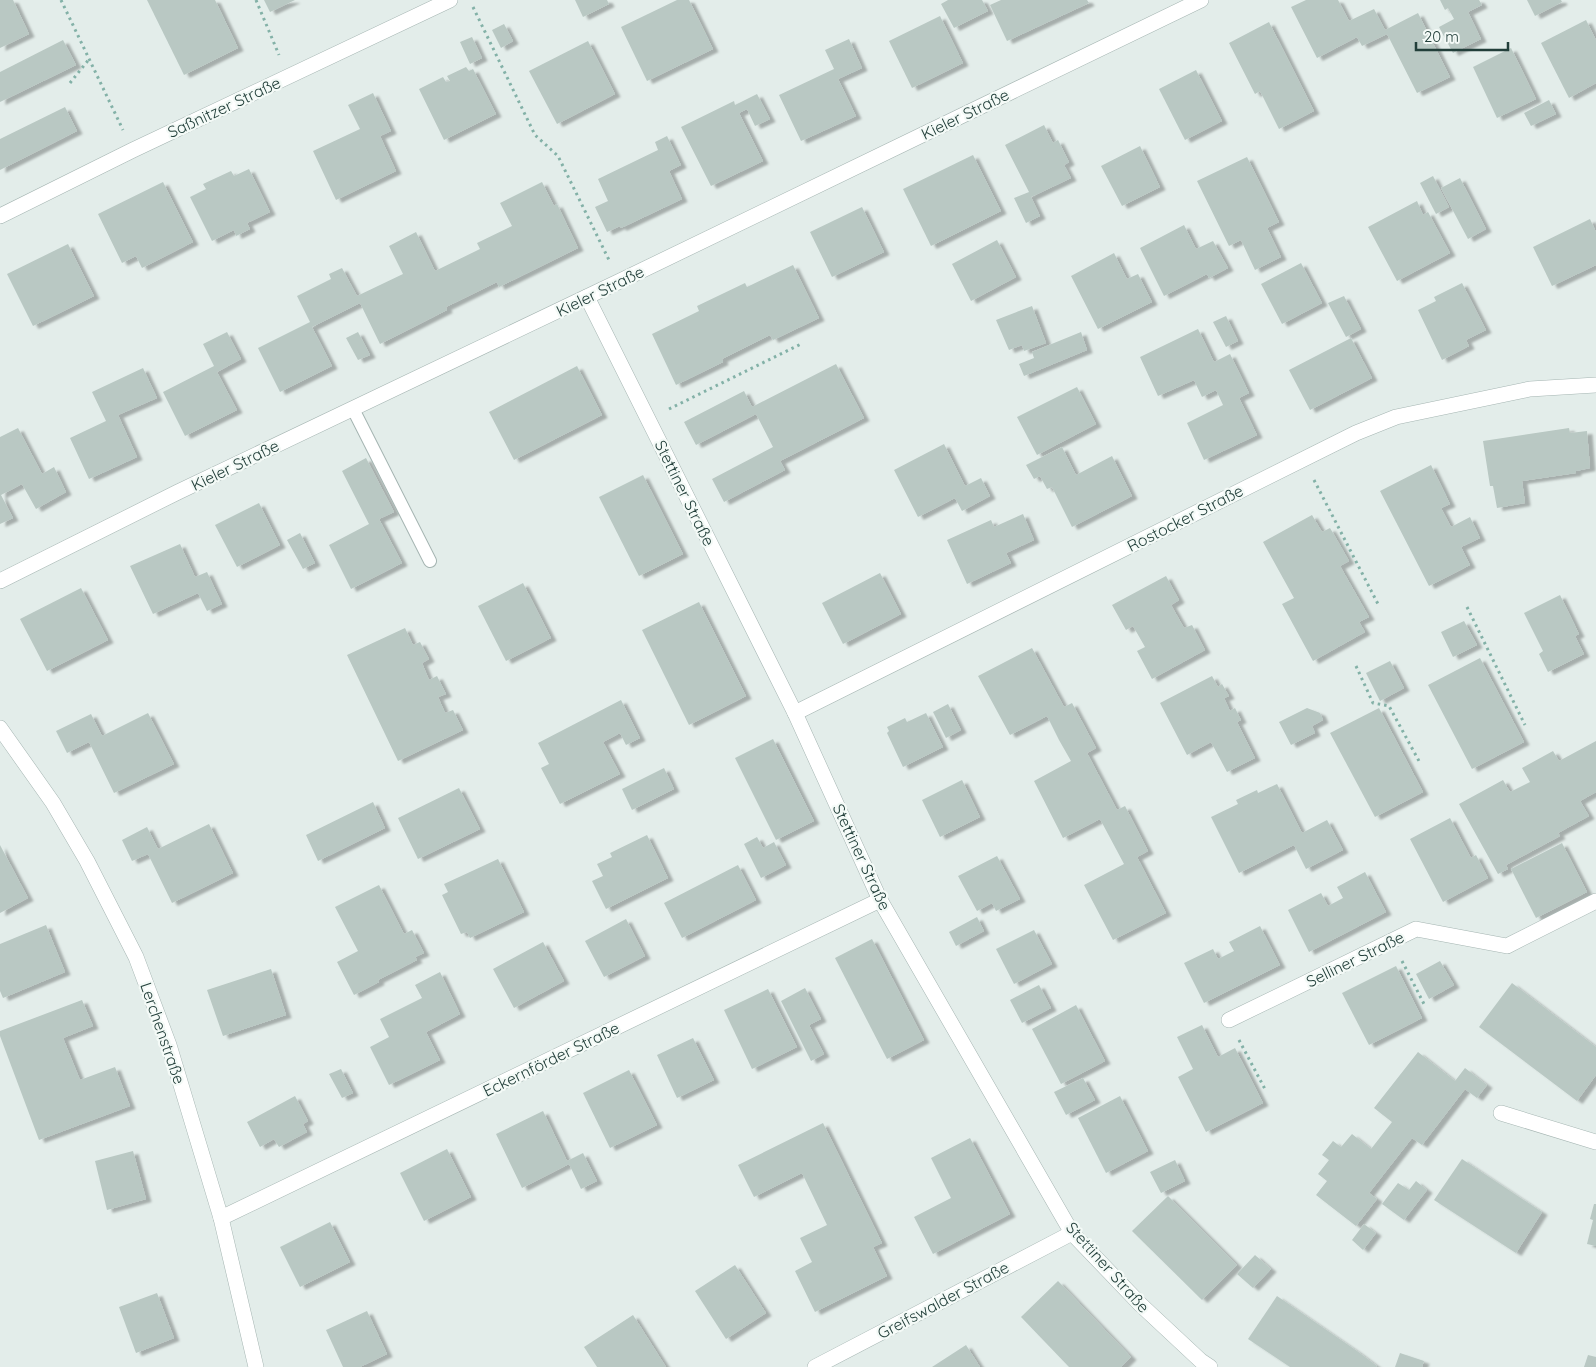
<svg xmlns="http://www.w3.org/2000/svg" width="1596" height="1367" font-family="Quicksand,sans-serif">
	<defs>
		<filter id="shadow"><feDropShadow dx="5.5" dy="3" stdDeviation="1" flood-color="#0004"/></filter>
	</defs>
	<rect width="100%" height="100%" fill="#e3edea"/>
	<!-- building -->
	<g fill="#b9c8c3" filter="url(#shadow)">
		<path d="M0,0H13L29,34L0,48Z"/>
		<path d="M147,0H215L238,48L184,75Z"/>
		<path d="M264,0H295L270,12Z"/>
		<path d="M575,0H607L609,4L583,17Z"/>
		<path d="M677,0H689L713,49L647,81L621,27Z"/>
		<path d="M948,0H982L988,11L954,28L941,4Z"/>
		<path d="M1001,0H1087L1089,3L1007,41L990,5Z"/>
		<path d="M1306,0H1338L1349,21L1374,9L1385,30L1418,13L1450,77L1417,93L1387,34L1362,46L1357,37L1317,58L1291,7Z"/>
		<path d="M1440,0H1479L1482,5L1468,12L1481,39L1453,53L1439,27L1454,19L1448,8L1445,10Z"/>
		<path d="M1527,0H1561L1562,2L1535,16Z"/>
		<path d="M940,16L963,63L912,88L889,41Z"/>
		<path d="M1586,20L1596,40V83L1569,98L1541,43Z"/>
		<path d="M1269,22L1314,111L1279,129L1260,91L1255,94L1229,43Z"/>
		<path d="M504,24L513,41L501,48L492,30Z"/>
		<path d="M472,37L482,58L470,64L460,42Z"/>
		<path d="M849,39L862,68L838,79L856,116L801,141L779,95L834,69L825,50Z"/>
		<path d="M63,40L76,65L0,102V72Z"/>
		<path d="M588,41L615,94L557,124L529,71Z"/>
		<path d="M1511,48L1536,99L1497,118L1473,67Z"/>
		<path d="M466,67L469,71L473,69L496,114L444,140L419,89L443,77L446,82L450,81L447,76Z"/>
		<path d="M1196,70L1222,121L1185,140L1159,89Z"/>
		<path d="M373,93L391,131L380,136L396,171L336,200L313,151L360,129L348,105Z"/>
		<path d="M757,94L770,119L755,126L747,109L739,113L763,161L711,186L681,127L734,101L735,105Z"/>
		<path d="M1549,100L1556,114L1531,126L1524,113Z"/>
		<path d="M65,107L77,131L0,170V139Z"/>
		<path d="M1044,125L1053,143L1058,140L1069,162L1064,165L1071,178L1031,197L1040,216L1026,223L1014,198L1029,192L1005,145Z"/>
		<path d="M667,136L681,165L669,171L682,199L621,228L620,226L607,232L595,207L608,201L598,179L658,150L655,142Z"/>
		<path d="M1140,146L1160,187L1122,206L1101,166Z"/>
		<path d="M973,155L1001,211L931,246L903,189Z"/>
		<path d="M1247,157L1279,222L1267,228L1281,257L1255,270L1241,240L1229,246L1197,181Z"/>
		<path d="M249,169L270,212L247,223L250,229L236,236L234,230L212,241L190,197L206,189L203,184L231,171L234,176Z"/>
		<path d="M1433,176L1449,207L1436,214L1420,183Z"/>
		<path d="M1460,178L1486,229L1468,239L1441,188Z"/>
		<path d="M163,182L193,242L142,268L136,256L122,263L98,214Z"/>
		<path d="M542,182L554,206L557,204L578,248L499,287L497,282L446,307L447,310L380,344L360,303L312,327L332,366L280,392L258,348L310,322L297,296L331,279L329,274L342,268L357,296L403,274L389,246L416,232L435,271L480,249L477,243L512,226L500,203Z"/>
		<path d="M1417,201L1423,215L1428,212L1450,253L1397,281L1368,227Z"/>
		<path d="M862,207L884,252L832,277L810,232Z"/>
		<path d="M1590,219L1596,232V265L1552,286L1533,247Z"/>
		<path d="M1184,225L1196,249L1213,241L1228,268L1209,278L1207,274L1164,296L1140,248Z"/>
		<path d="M997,240L1016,277L971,301L952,264Z"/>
		<path d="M68,244L94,296L33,326L7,274Z"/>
		<path d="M1114,253L1127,279L1138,274L1152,302L1098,329L1071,276Z"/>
		<path d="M1301,263L1322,303L1282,324L1261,284Z"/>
		<path d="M793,265L819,318L773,340L770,335L722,359L723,362L676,385L652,334L699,311L697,306L745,283L747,287Z"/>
		<path d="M1462,283L1486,330L1466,340L1469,346L1442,360L1418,310L1436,301L1434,297Z"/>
		<path d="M1344,296L1361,329L1346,337L1328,303Z"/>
		<path d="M1032,306L1046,343L1024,351L1022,345L1009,350L996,320Z"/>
		<path d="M1226,316L1238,341L1226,347L1213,322Z"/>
		<path d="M1198,329L1214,362L1230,354L1249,393L1239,398L1257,435L1204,460L1187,423L1223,405L1216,390L1202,397L1194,380L1158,396L1140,357Z"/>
		<path d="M227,332L241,359L217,372L237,410L185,436L163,392L214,366L203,344Z"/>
		<path d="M358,332L370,355L358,360L346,338Z"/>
		<path d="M1081,332L1087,350L1024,376L1019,364L1034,358L1032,352Z"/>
		<path d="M1351,338L1372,378L1310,410L1289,370Z"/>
		<path d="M836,364L864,418L780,461L785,470L724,502L712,479L773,447L756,414L696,445L684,422L744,391L752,407Z"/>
		<path d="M577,366L602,415L514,460L489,412Z"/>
		<path d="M143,368L157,398L118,415L137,457L89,479L70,438L106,421L92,392Z"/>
		<path d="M1077,387L1096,424L1037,455L1017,417Z"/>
		<path d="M18,428L42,474L54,467L66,492L36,509L22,484L1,495L13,518L0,524V437Z"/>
		<path d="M1569,428L1570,433L1587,431L1590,468L1576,471V473L1522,481L1525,503L1497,508L1493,486H1490L1483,441Z"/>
		<path d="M944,444L965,486L981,478L990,496L962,511L955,498L918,517L894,470Z"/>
		<path d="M1062,447L1076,475L1112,456L1132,496L1072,527L1052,487L1047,489L1040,476L1034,479L1026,465Z"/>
		<path d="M366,458L394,512L379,519L402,563L351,589L329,545L369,524L342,471Z"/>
		<path d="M1431,465L1450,504L1441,508L1451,527L1470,517L1480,538L1461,547L1470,565L1429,586L1380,491Z"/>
		<path d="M643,475L683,554L639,576L599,497Z"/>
		<path d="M259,503L280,545L237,567L215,525Z"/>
		<path d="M1023,514L1034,540L1006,553L1011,563L967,584L947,540L991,520L994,527Z"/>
		<path d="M1312,515L1322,532L1330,528L1333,533L1349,561L1340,566L1369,617L1359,622L1365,632L1313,661L1282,604L1294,598L1263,542Z"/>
		<path d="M300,533L315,563L303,569L287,540Z"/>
		<path d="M180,544L195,577L207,572L222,604L207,611L198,593L153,614L130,566Z"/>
		<path d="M880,573L901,614L843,644L822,603Z"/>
		<path d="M1166,576L1179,600L1171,605L1184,628L1192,625L1205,650L1152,679L1137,651L1145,647L1133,626L1126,630L1112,605Z"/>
		<path d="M523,583L551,638L506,661L478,606Z"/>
		<path d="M81,588L108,640L47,671L20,619Z"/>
		<path d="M1560,595L1579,634L1575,636L1584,654L1548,672L1539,654L1543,651L1524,613Z"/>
		<path d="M699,602L746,696L689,725L642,630Z"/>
		<path d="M1464,621L1477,645L1453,657L1441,632Z"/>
		<path d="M405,628L413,645L420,642L429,659L422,663L429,680L437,676L446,694L438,697L445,713L453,710L463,730L398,761L347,655Z"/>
		<path d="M1032,648L1064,707L1072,703L1096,748L1087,753L1117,810L1125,806L1148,851L1137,857L1166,913L1113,940L1084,885L1124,864L1100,819L1063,838L1034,781L1071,761L1059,740L1047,716L1010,735L978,676Z"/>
		<path d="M1480,658L1524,742L1472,769L1428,685Z"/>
		<path d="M1390,661L1404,688L1380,701L1366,673Z"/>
		<path d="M1212,676L1218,687L1222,684L1229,696L1224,698L1230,711L1235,708L1241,720L1237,722L1255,758L1227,772L1211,742L1187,755L1160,703Z"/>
		<path d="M621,700L640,738L626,745L620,733L603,742L620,774L560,804L541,768L549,764L538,743Z"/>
		<path d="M948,704L961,730L946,738L933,712Z"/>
		<path d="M1307,708L1320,713L1323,720L1312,726L1315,733L1291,745L1279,722Z"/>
		<path d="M1379,708L1423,792L1375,817L1330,733Z"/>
		<path d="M148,713L174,764L114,793L89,742L67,753L56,731L91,714L102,736Z"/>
		<path d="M926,713L943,747L903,767L887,733L889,731L887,727L905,718L907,722Z"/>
		<path d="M773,739L814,821L776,840L735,758Z"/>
		<path d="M1596,741V792L1580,801L1589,816L1558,833L1560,836L1506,865L1508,869L1498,874L1459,804L1503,780L1510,792L1530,782L1522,768L1553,751L1559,761Z"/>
		<path d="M664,768L674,789L632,810L622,789Z"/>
		<path d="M962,780L980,817L940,837L922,800Z"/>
		<path d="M1277,784L1302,833L1327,820L1343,850L1306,869L1294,845L1239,873L1211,817L1238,804L1236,800L1257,790L1258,793Z"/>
		<path d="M459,788L480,829L418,859L398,818Z"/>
		<path d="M373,802L385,828L318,861L306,835Z"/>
		<path d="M1450,818L1471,858L1476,855L1488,878L1443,902L1410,839Z"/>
		<path d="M209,824L233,873L172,903L148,854L132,861L122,840L147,827L158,849Z"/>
		<path d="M647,835L668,878L606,909L592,881L603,876L597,864L612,857L610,853Z"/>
		<path d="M757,837L763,848L774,842L786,865L761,878L744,844Z"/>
		<path d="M1562,843L1587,892L1536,918L1511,869Z"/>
		<path d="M0,845L28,898L0,913Z"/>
		<path d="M997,856L1020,899L996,911L992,903L977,911L958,876Z"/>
		<path d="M498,859L524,912L470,938L467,932L461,934L442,895L448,892L444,884Z"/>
		<path d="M738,865L756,900L682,938L664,903Z"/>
		<path d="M1365,872L1386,912L1309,952L1288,910L1321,893L1328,906L1343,898L1337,887Z"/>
		<path d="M379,885L404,934L412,930L424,953L415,957L417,960L378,980L379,982L354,995L337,962L358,951L335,907Z"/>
		<path d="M977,917L984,931L956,946L949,932Z"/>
		<path d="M626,919L645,956L604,977L585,941Z"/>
		<path d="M46,925L65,972L3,998L0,991V944Z"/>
		<path d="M1260,926L1280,965L1204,1003L1184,963L1213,949L1218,959L1234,951L1229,942Z"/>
		<path d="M1034,930L1052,964L1014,984L996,949Z"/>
		<path d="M872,939L924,1040L887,1059L835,958Z"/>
		<path d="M543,942L564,981L514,1008L493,969Z"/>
		<path d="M1440,961L1454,985L1429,999L1416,974Z"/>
		<path d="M1396,966L1422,1018L1369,1045L1342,993Z"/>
		<path d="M271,969L286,1015L223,1036L207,990Z"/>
		<path d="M440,972L460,1014L426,1032L440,1060L389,1085L370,1047L389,1037L380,1019L422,998L415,985Z"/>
		<path d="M1512,983L1596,1047V1075L1577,1101L1479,1027Z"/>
		<path d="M1039,985L1051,1008L1022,1023L1010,1000Z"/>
		<path d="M805,988L821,1019L809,1025L824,1054L811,1061L781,1001Z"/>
		<path d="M768,989L797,1047L752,1069L724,1010Z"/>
		<path d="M82,1000L93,1026L63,1038L80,1080L115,1067L130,1106L39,1140L0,1036V1031Z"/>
		<path d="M1076,1005L1105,1061L1061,1084L1032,1029Z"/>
		<path d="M1202,1025L1218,1057L1235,1048L1263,1103L1206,1132L1178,1077L1193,1069L1177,1037Z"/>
		<path d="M693,1038L714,1080L677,1098L657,1055Z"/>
		<path d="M1418,1052L1455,1081L1465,1068L1487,1085L1477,1098L1465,1089L1422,1145L1412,1138L1369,1193L1377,1199L1356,1226L1316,1195L1327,1181L1318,1174L1329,1160L1322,1155L1333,1141L1341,1147L1352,1134L1371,1149L1392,1122L1374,1108Z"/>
		<path d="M341,1069L353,1093L342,1098L329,1074Z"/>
		<path d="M629,1070L657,1125L610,1148L583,1093Z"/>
		<path d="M1083,1078L1095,1100L1066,1115L1054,1092Z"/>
		<path d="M295,1096L308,1121L303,1124L307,1132L279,1147L274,1139L260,1147L247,1122Z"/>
		<path d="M1120,1096L1148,1151L1106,1173L1078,1118Z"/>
		<path d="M543,1111L567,1161L583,1153L597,1181L581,1189L569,1164L522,1188L496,1134Z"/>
		<path d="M823,1123L882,1243L873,1247L887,1276L815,1312L795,1271L812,1262L800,1238L827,1225L802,1173L754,1197L738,1165Z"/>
		<path d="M970,1138L1010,1214L933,1254L914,1217L951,1198L931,1158Z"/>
		<path d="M447,1149L471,1197L424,1221L400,1173Z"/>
		<path d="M133,1151L146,1199L107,1210L95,1161Z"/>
		<path d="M1462,1159L1542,1212L1516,1253L1434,1200Z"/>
		<path d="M1175,1160L1185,1181L1161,1193L1150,1172Z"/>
		<path d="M1416,1181L1427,1190L1404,1220L1382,1204L1398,1183L1409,1190Z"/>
		<path d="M1168,1196L1237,1265L1202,1300L1132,1231Z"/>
		<path d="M1594,1204H1596V1246L1587,1244L1593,1220L1590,1219Z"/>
		<path d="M330,1222L350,1262L300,1287L280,1247Z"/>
		<path d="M1364,1224L1376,1233L1363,1250L1352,1240Z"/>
		<path d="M1255,1255L1271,1269L1253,1288L1237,1274Z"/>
		<path d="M735,1265L766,1313L726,1339L695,1291Z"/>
		<path d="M1058,1281L1131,1357L1121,1367H1069L1021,1317Z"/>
		<path d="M157,1293L174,1338L136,1353L119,1307Z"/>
		<path d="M1277,1296L1357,1351L1377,1366L1376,1367H1290L1248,1339Z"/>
		<path d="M367,1311L387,1354L360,1367H343L326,1330Z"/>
		<path d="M633,1315L666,1367H597L584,1347Z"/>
		<path d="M966,1345L980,1367H932Z"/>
		<path d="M1400,1353L1424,1361L1422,1367H1395Z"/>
		<path d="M1588,1355L1596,1357V1367H1584Z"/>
	</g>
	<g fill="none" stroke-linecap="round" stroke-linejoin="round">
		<defs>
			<path id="service" d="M353,409L430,561"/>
			<g id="minor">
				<path d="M0,216L133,150L450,0"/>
				<path d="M587,297L795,713L880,900L1072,1233L1141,1305L1201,1361L1210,1367"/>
				<path d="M0,581L178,492L620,281L1201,0"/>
				<path d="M795,713L1356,433L1396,417L1530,389L1596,385"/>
				<path d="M0,728L53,803L87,861L136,957L169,1045L221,1218L256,1367"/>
				<path d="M1229,1020L1416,929L1507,946L1596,901"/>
				<path d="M1501,1113L1596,1142"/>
				<path d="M221,1218L880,900"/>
				<path d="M815,1367L1072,1233"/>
			</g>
		</defs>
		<!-- service casing -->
		<use href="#service" stroke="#a5b5b2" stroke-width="14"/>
		<!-- minor casing -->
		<use href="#minor" stroke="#a5b5b2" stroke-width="16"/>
		<!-- path -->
		<g stroke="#83b1a7" stroke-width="3" stroke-dasharray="2.5 4" stroke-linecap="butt">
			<path d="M61,0L123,130"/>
			<path d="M256,0L279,55"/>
			<path d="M473,7L535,135L558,156L609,260"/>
			<path d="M70,83L90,58"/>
			<path d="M669,409L801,344"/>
			<path d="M1314,480L1379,606"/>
			<path d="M1467,607L1525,725"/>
			<path d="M1356,666L1373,703L1389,706L1419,761"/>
			<path d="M1402,961L1424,1004"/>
			<path d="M1239,1040L1266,1091"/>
		</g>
		<!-- service -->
		<use href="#service" stroke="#fff" stroke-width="12"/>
		<!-- minor -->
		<use href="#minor" stroke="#fff" stroke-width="15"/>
	</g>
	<g text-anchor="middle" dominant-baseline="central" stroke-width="4.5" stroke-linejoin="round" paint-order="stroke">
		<!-- street labels -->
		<g font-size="16" fill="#223f3a" stroke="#f4faf7">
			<text transform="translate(224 107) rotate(-25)">Saßnitzer Straße</text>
			<text transform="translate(965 114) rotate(-26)">Kieler Straße</text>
			<text transform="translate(600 291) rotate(-26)">Kieler Straße</text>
			<text transform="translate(235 465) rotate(-26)">Kieler Straße</text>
			<text transform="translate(685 493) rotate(64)">Stettiner Straße</text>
			<text transform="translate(1185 518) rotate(-27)">Rostocker Straße</text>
			<text transform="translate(862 857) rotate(65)">Stettiner Straße</text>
			<text transform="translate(1355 959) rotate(-26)">Selliner Straße</text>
			<text transform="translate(163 1033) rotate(71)">Lerchenstraße</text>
			<text transform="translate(551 1059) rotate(-26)">Eckernförder Straße</text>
			<text transform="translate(1108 1267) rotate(48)">Stettiner Straße</text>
			<text transform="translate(943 1300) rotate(-28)">Greifswalder Straße</text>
		</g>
	</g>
	<!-- scale -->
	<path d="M1416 42v8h92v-8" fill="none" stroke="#223f3a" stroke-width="2.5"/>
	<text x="1424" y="42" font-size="15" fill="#223f3a" stroke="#f4faf7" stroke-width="4" paint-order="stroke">20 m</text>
</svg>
